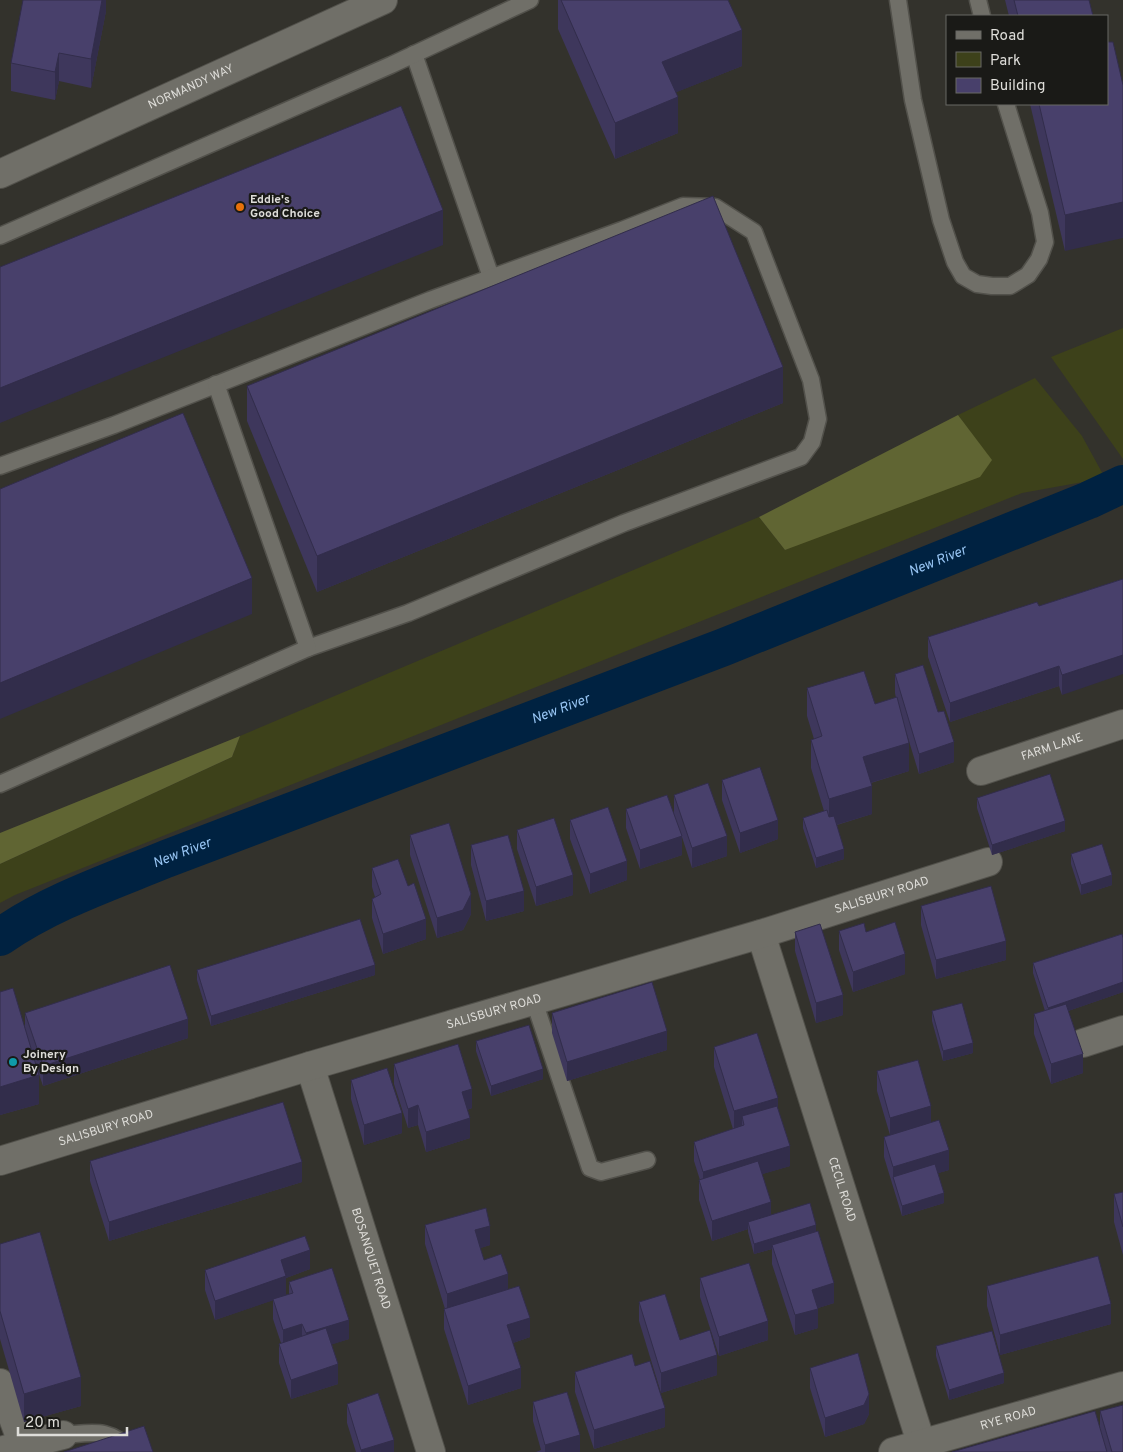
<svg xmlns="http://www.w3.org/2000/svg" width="1123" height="1452" font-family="Overpass,sans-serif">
	<rect width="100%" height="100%" fill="#33322c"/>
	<!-- green -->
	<g fill="#3d411a">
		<path d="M1123,328V459L1051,357Z"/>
		<path d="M1035,378L1082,436L1105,478L1022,493L15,895L0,903V864L232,757L240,736L759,517L785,550L991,460L958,415Z"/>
	</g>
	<!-- forest -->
	<g fill="#606533">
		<path d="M958,415L992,460L980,477L785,550L759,517Z"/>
		<path d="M240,736L232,757L0,864V833Z"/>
	</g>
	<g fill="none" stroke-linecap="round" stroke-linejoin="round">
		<!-- canal -->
		<path stroke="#002241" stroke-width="38" id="s1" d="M0,937C50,902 110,882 166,859L724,647L1089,500L1123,484"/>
		<defs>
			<g id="service">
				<path d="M898,0L913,100L941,220L955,262L963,276L977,284L992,286H1010L1028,275L1039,259L1045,242L1040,213L1006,104"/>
				<path d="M978,0L982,16"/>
				<path d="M414,54L491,277"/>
				<path d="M0,236L391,65L530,0"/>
				<path d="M0,466L114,425L430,300L622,230L683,206L715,207L754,232L811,380L818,419L812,442L801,457L624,523L408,613L308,648"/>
				<path d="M0,784L308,648L216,384"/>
				<path d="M534,1001L590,1168L601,1172L647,1160"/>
				<path d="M63,1435C93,1433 110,1427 132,1452"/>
			</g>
			<g id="minor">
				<path id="s2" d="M0,174L383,0"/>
				<path id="s3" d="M981,771L1123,724"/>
				<path id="s4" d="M761,934L924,1452"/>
				<path d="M1083,1043L1123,1030"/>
				<path id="s5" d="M310,1066L431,1452"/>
				<path id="s6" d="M0,1161L310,1066L761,934L988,862"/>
				<path d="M0,1383L23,1445"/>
				<path d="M0,1451L63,1435"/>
				<path id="s7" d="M893,1452L1123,1386"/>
			</g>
		</defs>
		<!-- service casing -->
		<use href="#service" stroke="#52514b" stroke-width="19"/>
		<!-- minor casing -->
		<use href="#minor" stroke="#52514b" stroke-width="30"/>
		<!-- service -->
		<use href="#service" stroke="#706f68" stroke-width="16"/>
		<!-- minor -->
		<use href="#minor" stroke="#706f68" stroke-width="28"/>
	</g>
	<!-- wall -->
	<g fill="#3e375c">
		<path d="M106,0V11L91,88L59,81L55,100L11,91V63Z"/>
		<path d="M558,0H728L742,66L676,92L678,133L615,159L558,29Z"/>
		<path d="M1005,0H1089L1093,16H1009Z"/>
		<path d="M1030,104H1107L1065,251Z"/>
		<path d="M247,386L783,403L317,592L247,421Z"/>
		<path d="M1123,579L1062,695L1059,686L950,722L928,657V637L1039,606Z"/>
		<path d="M895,674L938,712L954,762L919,774L905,728L909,771L871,783L872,814L837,825L844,859L816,868L803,828V818L824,811L811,768V740L814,739L807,716V688L875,704L896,698L895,693Z"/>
		<path d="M722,780L778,839L740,853L722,800Z"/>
		<path d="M674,795L727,856L692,868L682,837V855L640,869L626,828V809L674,813Z"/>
		<path d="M977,798L1065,831L992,855L977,808Z"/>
		<path d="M570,820L627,880L590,894L570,839Z"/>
		<path d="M517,830L573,895L536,906L517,849Z"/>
		<path d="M410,835L471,914L463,930L437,938L410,855Z"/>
		<path d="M471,845L524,911L486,921L471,865Z"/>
		<path d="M1071,854L1112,885L1081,895L1071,864Z"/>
		<path d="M372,868L408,886L426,939L383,954L372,918V899L375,897L372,887Z"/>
		<path d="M921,906L1006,960L936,979L921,925Z"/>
		<path d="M839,931L866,932L905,974L853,992L839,950Z"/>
		<path d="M795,932L843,1015L816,1023L795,951Z"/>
		<path d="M1123,938V992L1068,1011L1083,1073L1051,1084L1034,1034V1014L1045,1011L1033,973V963Z"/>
		<path d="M197,970L375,975L211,1026L197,980Z"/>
		<path d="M0,992L25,1029V1013L188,1038L43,1086L35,1062L39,1104L0,1115Z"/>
		<path d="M932,1011L973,1053L943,1061L932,1021Z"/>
		<path d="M552,1013L667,1050L567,1081L552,1033Z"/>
		<path d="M476,1041L543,1079L491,1096L476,1051Z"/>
		<path d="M714,1047L778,1108L790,1166L762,1174L771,1215L816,1231L834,1303L818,1308V1328L795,1335L772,1264V1249L754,1254L748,1232V1229L712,1241L699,1200V1180H700L694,1161V1142L733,1129L714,1067Z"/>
		<path d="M394,1064L472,1108L467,1110L470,1138L426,1152L418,1125L408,1128L394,1084Z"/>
		<path d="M877,1071L931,1122L949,1170L938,1173L944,1203L902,1216L884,1157V1137L890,1135L877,1091Z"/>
		<path d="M351,1080L402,1133L364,1145L351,1099Z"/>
		<path d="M90,1161L302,1182L109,1241L90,1181Z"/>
		<path d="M1123,1192V1255L1114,1222V1194Z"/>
		<path d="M425,1225L490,1245L480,1248L484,1260L508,1289L530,1337L513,1343L521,1388L468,1405L444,1329V1309H445L425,1244Z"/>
		<path d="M0,1244L81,1406L24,1422L0,1339Z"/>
		<path d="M310,1269L286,1278V1295L289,1294V1282L349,1339L332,1344L338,1384L291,1399L279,1363V1344L281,1343L273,1319V1300L215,1320L205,1290V1270Z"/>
		<path d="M700,1278L768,1340L719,1356L700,1297Z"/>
		<path d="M987,1286L1111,1324L1000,1355L987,1306Z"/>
		<path d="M639,1302L717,1375L661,1393L639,1321Z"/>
		<path d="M936,1346L1004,1383L949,1400L936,1356Z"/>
		<path d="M635,1366L665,1427L594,1449L575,1392V1372Z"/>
		<path d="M810,1368L869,1414L864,1424L825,1437L810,1388Z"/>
		<path d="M533,1402L580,1452H536L541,1450L533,1421Z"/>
		<path d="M347,1404L394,1452H356L347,1423Z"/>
		<path d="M1100,1411L1123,1452H952L1100,1429Z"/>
	</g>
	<!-- shaded-wall -->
	<g fill="#322d4b">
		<path d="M102,0H106V11L91,88V59Z"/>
		<path d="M742,30V66L662,98V62Z"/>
		<path d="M59,53V81L55,100V72Z"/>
		<path d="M678,97V133L615,159V123Z"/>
		<path d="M1123,202V238L1065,251V215Z"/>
		<path d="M443,210V245L0,423V388Z"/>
		<path d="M783,367V403L317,592V556Z"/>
		<path d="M252,578V614L0,719V683Z"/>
		<path d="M1123,655V674L1062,695V675Z"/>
		<path d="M1059,666V686L950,722V703Z"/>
		<path d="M954,742V762L919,774V754Z"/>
		<path d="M909,743V771L863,785V757Z"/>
		<path d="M872,786V814L829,827V799Z"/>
		<path d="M778,820V839L740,853V833Z"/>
		<path d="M1065,821V831L992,855V845Z"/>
		<path d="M682,836V855L640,869V850Z"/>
		<path d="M727,836V856L692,868V848Z"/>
		<path d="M844,849V859L816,868V858Z"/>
		<path d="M627,861V880L590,894V874Z"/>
		<path d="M573,875V895L536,906V887Z"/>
		<path d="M1112,875V885L1081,895V885Z"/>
		<path d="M524,891V911L486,921V901Z"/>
		<path d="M471,894V914L463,930L437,938V918Z"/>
		<path d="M426,919V939L383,954V934Z"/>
		<path d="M1006,941V960L936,979V960Z"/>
		<path d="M905,954V974L853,992V972Z"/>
		<path d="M375,965V975L211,1026V1016Z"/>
		<path d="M1123,982V992L1048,1018V1008Z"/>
		<path d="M843,995V1015L816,1023V1003Z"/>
		<path d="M188,1019V1038L43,1086V1066Z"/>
		<path d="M667,1031V1050L567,1081V1062Z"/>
		<path d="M973,1043V1053L943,1061V1051Z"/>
		<path d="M1083,1054V1073L1051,1084V1064Z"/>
		<path d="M543,1069V1079L491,1096V1086Z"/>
		<path d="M39,1075V1104L0,1115V1087Z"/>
		<path d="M472,1089V1108L462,1112V1092Z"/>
		<path d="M778,1098V1118L742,1116V1128L734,1131V1111Z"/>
		<path d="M418,1105V1125L408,1128V1109Z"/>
		<path d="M931,1106V1126L890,1137V1118Z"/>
		<path d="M402,1113V1133L364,1145V1125Z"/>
		<path d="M470,1118V1138L426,1152V1132Z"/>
		<path d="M790,1146V1166L703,1192V1172Z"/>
		<path d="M949,1150V1170L896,1186L893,1177V1167Z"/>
		<path d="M302,1162V1182L109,1241V1222Z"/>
		<path d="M944,1193V1203L902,1216V1206Z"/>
		<path d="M771,1202V1222H748V1229L712,1241V1221Z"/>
		<path d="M816,1225V1235L772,1245V1249L754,1254V1244Z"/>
		<path d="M490,1226V1245L475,1250V1230Z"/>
		<path d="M310,1250V1269L286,1278V1296L215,1320V1301L281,1260Z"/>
		<path d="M508,1274V1294L447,1314V1294Z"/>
		<path d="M834,1283V1303L812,1310V1290Z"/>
		<path d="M1111,1304V1324L1000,1355V1335Z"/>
		<path d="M818,1309V1328L795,1335V1315Z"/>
		<path d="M530,1318V1337L507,1345V1325Z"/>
		<path d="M349,1320V1339L306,1353V1333Z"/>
		<path d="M768,1321V1340L719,1356V1337Z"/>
		<path d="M302,1324V1344L283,1350V1330Z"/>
		<path d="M717,1355V1375L661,1393V1373Z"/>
		<path d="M338,1364V1384L291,1399V1380Z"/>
		<path d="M521,1368V1388L468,1405V1386Z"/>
		<path d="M1004,1373V1383L949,1400V1390Z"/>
		<path d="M81,1377V1406L24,1422V1394Z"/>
		<path d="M869,1394V1414L864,1424L825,1437V1418Z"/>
		<path d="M665,1408V1427L594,1449V1430Z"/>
		<path d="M580,1435V1452H545V1445Z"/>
		<path d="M394,1440V1452H361V1450Z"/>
	</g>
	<!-- building -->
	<g fill="#48406b" stroke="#322d4b">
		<path d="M23,0H102L91,59L59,53L55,72L11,63Z"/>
		<path d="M561,0H728L742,30L662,62L678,97L615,123Z"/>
		<path d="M1014,0H1089L1093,16H1018Z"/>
		<path d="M1107,42H1113L1123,85V202L1065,215L1039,104H1107Z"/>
		<path d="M401,106L443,210L0,388V267Z"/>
		<path d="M713,196L783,367L317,556L247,386Z"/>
		<path d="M183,413L252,578L0,683V489Z"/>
		<path d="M1123,579V655L1062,675L1059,666L950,703L928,637L1037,602L1039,606Z"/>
		<path d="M923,665L938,712L944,711L954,742L919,754L895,674Z"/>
		<path d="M864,671L875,704L897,697L909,743L863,757L872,786L829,799L811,740L822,736L807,688Z"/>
		<path d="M760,767L778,820L740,833L722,780Z"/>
		<path d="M1050,774L1065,821L992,845L977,798Z"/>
		<path d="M708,783L727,836L692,848L674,795Z"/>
		<path d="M667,795L682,836L640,850L626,809Z"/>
		<path d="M608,807L627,861L590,874L570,820Z"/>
		<path d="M827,810L829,817L834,816L844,849L816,858L803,818Z"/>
		<path d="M554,818L573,875L536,887L517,830Z"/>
		<path d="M449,823L471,894L463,910L437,918L410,835Z"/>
		<path d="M508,835L524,891L486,901L471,845Z"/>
		<path d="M1102,844L1112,875L1081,885L1071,854Z"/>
		<path d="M398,859L408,886L414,883L426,919L383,934L372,899L381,894L372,868Z"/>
		<path d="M991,886L1006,941L936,960L921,906Z"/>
		<path d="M360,919L375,965L211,1016L197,970Z"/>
		<path d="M895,922L905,954L853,972L839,931L864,923L866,932Z"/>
		<path d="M820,924L843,995L816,1003L795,932Z"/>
		<path d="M1122,934L1123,938V982L1048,1008L1033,963Z"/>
		<path d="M170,965L188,1019L43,1066L25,1013Z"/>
		<path d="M652,982L667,1031L567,1062L552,1013Z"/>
		<path d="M13,988L39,1075L0,1087V992Z"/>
		<path d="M962,1003L973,1043L943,1051L932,1011Z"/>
		<path d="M1066,1004L1083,1054L1051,1064L1034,1014Z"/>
		<path d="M529,1025L543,1069L491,1086L476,1041Z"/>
		<path d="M757,1033L778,1098L734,1111L714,1047Z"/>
		<path d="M458,1044L472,1089L462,1092L470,1118L426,1132L418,1105L408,1109L394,1064Z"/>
		<path d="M918,1060L931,1106L890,1118L877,1071Z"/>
		<path d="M387,1068L402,1113L364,1125L351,1080Z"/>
		<path d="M283,1102L302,1162L109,1222L90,1161Z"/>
		<path d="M777,1106L790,1146L703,1172L694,1142L744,1125L742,1116Z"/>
		<path d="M939,1120L949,1150L893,1167L884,1137Z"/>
		<path d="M758,1161L771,1202L712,1221L699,1180Z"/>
		<path d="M935,1164L944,1193L902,1206L893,1177Z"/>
		<path d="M1123,1192V1227L1114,1194Z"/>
		<path d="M810,1203L816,1225L754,1244L748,1222Z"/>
		<path d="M486,1208L490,1226L475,1230L480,1247L484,1260L501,1254L508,1274L447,1294L425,1225Z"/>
		<path d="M818,1231L834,1283L812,1290L818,1309L795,1315L772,1245Z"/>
		<path d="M40,1232L81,1377L24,1394L0,1311V1244Z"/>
		<path d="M305,1236L310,1250L281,1260L286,1276L215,1301L205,1270Z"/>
		<path d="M1098,1256L1111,1304L1000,1335L987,1286Z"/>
		<path d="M749,1263L768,1321L719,1337L700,1278Z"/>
		<path d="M332,1268L349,1320L306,1333L302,1324L283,1330L273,1299L293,1293L289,1282Z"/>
		<path d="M519,1286L530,1318L507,1325L521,1368L468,1386L444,1309Z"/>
		<path d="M665,1294L680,1340L710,1330L717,1355L661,1373L639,1302Z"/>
		<path d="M326,1328L338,1364L291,1380L279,1344Z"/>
		<path d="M992,1331L1004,1373L949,1390L936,1346Z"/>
		<path d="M858,1353L869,1394L864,1405L825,1418L810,1368Z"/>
		<path d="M632,1354L635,1366L650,1361L665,1408L594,1430L575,1372Z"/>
		<path d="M567,1392L580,1435L545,1445L533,1402Z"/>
		<path d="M378,1393L394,1440L361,1450L347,1404Z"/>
		<path d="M1123,1405V1452H1112L1100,1411Z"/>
		<path d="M1095,1411L1107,1452H952Z"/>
		<path d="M144,1426L153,1452H64Z"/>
	</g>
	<!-- markers -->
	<circle fill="#e8710a" stroke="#1a1a17" stroke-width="2" cx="240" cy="207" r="5"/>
	<circle fill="#0f9aa8" stroke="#1a1a17" stroke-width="2" cx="13" cy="1062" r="5"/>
	<g text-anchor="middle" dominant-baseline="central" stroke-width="4.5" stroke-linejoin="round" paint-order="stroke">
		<!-- street labels -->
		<g font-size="12" fill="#deddd9" stroke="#1a1a17">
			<text stroke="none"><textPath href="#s2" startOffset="210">NORMANDY WAY</textPath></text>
			<text stroke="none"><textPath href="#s3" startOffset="75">FARM LANE</textPath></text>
			<text stroke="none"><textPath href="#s6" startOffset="921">SALISBURY ROAD</textPath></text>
			<text stroke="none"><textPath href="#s6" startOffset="516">SALISBURY ROAD</textPath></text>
			<text stroke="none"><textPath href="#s6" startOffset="111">SALISBURY ROAD</textPath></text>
			<text stroke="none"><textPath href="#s4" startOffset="268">CECIL ROAD</textPath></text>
			<text stroke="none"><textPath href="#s5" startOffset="202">BOSANQUET ROAD</textPath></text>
			<text stroke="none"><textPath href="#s7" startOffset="120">RYE ROAD</textPath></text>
		</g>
		<!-- poi labels -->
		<g font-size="12" font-weight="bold" fill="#deddd9" stroke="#1a1a17" text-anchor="start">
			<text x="250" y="200">Eddie's<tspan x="250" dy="14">Good Choice</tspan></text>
			<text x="23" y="1055">Joinery<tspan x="23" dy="14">By Design</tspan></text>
		</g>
		<!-- water labels -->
		<g font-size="14" font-style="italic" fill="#97c5f3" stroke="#1a1a17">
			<text stroke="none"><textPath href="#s1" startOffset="1011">New River</textPath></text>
			<text stroke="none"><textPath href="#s1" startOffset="606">New River</textPath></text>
			<text stroke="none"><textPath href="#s1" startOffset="201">New River</textPath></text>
		</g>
	</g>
	<!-- legend -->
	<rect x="946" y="15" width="162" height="90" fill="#1a1a17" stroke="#686865"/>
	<rect x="956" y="31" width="25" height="8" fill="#706f68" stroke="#686865"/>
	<text x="990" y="40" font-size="15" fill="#deddd9">Road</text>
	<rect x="956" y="52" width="25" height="15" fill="#3d411a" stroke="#686865"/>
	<text x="990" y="65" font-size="15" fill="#deddd9">Park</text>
	<rect x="956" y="78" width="25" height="15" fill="#48406b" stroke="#686865"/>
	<text x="990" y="90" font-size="15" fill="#deddd9">Building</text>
	<!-- scale -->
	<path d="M18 1427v8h109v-8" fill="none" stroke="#deddd9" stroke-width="2.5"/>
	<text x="25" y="1427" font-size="15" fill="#deddd9" stroke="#1a1a17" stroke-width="4" paint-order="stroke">20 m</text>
</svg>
